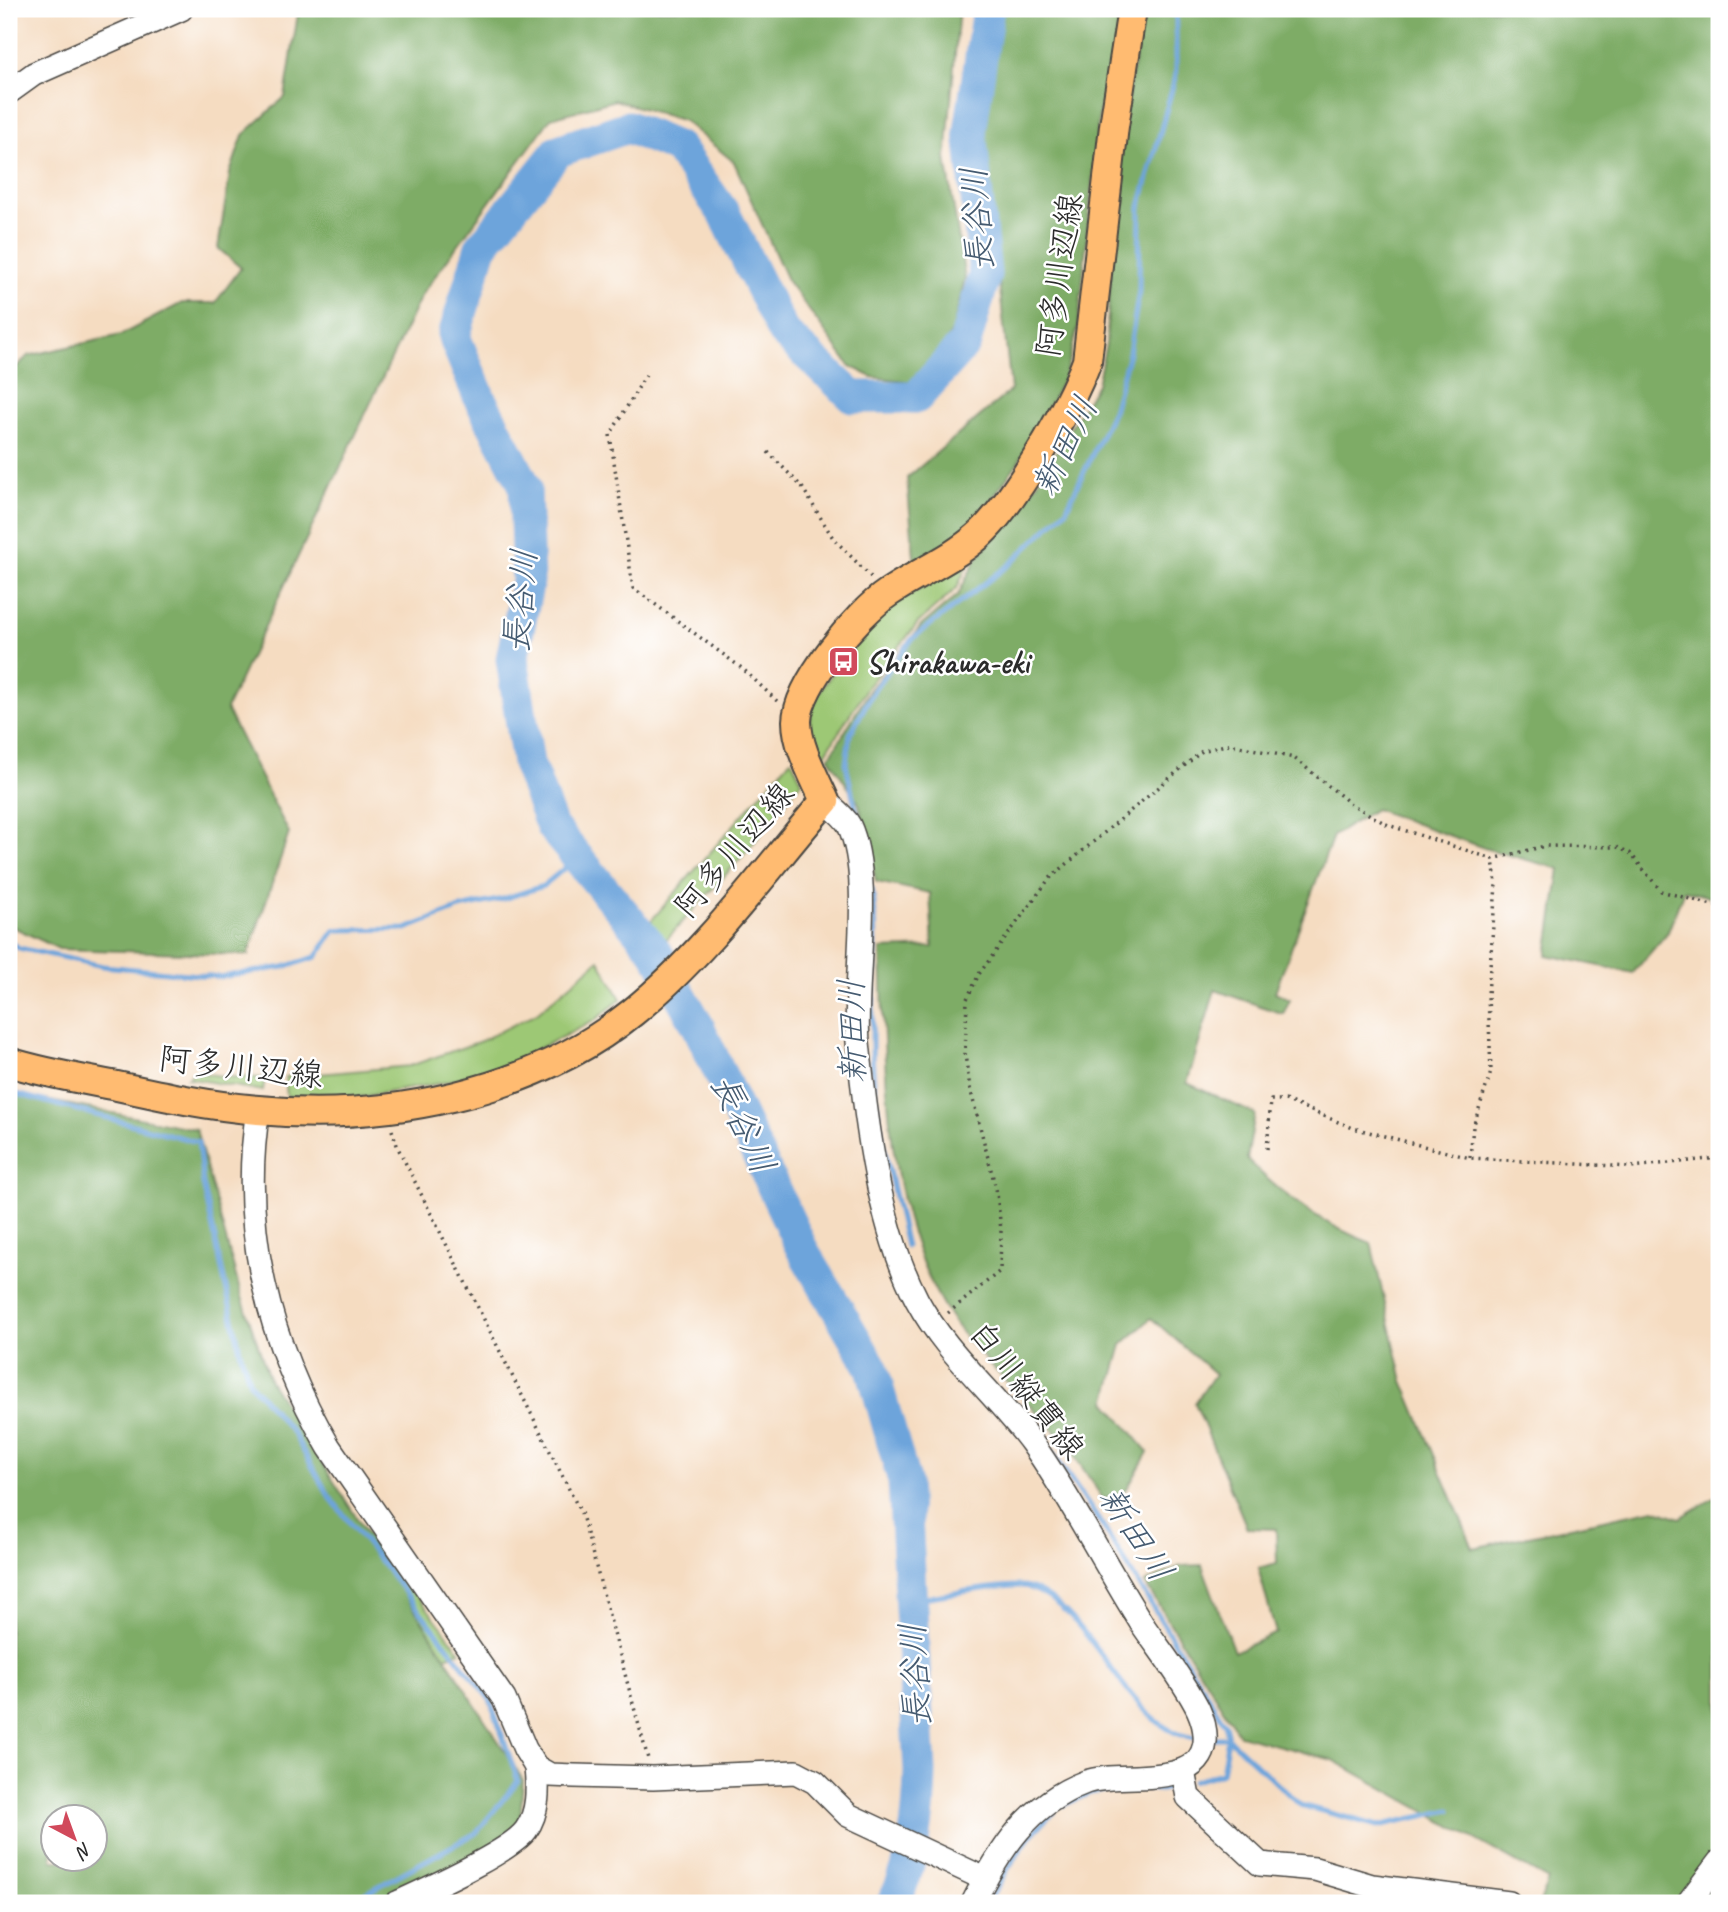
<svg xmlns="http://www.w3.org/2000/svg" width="1728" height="1912" font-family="Caveat,'Klee One',sans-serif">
	<rect width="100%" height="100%" fill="#fff"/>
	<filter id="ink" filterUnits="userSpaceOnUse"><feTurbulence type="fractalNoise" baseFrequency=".0143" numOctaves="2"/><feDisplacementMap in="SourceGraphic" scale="14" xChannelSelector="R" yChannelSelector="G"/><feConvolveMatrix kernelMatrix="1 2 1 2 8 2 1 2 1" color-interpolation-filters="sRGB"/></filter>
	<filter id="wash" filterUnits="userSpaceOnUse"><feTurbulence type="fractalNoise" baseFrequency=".00686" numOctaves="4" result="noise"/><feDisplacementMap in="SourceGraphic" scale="28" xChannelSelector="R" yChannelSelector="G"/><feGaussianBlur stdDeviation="1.57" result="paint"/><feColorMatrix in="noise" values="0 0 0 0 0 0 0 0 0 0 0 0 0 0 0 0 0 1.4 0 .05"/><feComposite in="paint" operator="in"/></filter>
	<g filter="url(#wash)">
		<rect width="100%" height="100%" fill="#f5dcc1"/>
		<!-- green -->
		<g fill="#9dc875" stroke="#647a50" stroke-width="2">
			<path d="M970,559L957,588L918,623L868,686L818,765L808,731L813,702L862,629L888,607Z"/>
			<path d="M791,759L802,781L748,850L664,942L649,923Z"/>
			<path d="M599,960L621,999L594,1021L506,1065L442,1083L354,1098L287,1096L285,1077L410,1066L481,1041L537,1013Z"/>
			<path d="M195,1072L227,1077L265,1078L263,1091L187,1078Z"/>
			<path d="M381,1548L460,1651L443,1658L367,1557Z"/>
		</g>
		<!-- forest -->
		<g fill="#7eac66" stroke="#546c48" stroke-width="2" fill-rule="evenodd">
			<path d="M302,9H959L946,158L965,278L953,330L934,362L913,382L872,377L850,366L787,280L734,162L684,121L615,100L551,118L422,294L226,709L289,833L248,955L59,949L9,925V374L28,356L121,335L182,303H215L241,268L218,248L230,173L243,135L285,97L298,13Z"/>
			<path d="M1001,9H1123L1099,113L1078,327L1064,378L1019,461L972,526L915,568L907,478L1011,390L984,145Z"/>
			<path d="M1147,9H1719V900L1684,890L1668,932L1633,973L1547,955L1560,869L1487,849L1375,809L1333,836L1275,992L1290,999L1283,1014L1215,990L1187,1083L1255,1114L1247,1159C1281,1195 1325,1226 1371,1243L1403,1381L1473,1548L1654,1509L1680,1518L1719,1495V1903H1540L1548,1880L1333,1760L1239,1735L1145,1583L1181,1566L1202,1565L1234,1652L1276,1633L1258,1568L1277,1563L1276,1529L1247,1528L1195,1403L1215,1374L1151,1318L1122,1345L1106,1402L1148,1452L1126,1491L1103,1499C1091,1481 1080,1463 1067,1446C1035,1406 994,1373 962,1333C883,1232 885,1070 881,949L933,947L930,893L876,882L859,804L829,758L869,691L921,626L958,595L976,559L1036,485L1097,384L1106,344L1119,147L1138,40Z"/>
			<path d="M9,1093L196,1129L240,1291L270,1381L523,1780L520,1821L504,1840L403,1903H9ZM52,1818H94V1860H52Z"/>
		</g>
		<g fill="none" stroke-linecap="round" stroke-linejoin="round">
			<!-- stream -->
			<g stroke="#6da4db" stroke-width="5">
				<path d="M858,821L846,764L850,734L875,688L913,638L1010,564L1066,510L1113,411L1129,353L1139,291L1140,207L1176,74V9"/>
				<path d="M872,889C882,952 867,1017 874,1082C880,1137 894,1192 906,1246"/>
				<path d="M9,942L19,948L103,966L220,977L284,967L316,957L335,930L406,929L460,908L503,899L543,886L577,858"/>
				<path d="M9,1092L198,1142L203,1184L241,1355L250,1383L293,1433L329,1496L490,1700L518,1781L476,1833L348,1903"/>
				<path d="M1052,1452L1101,1523L1225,1724L1228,1738L1222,1773L1193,1781"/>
				<path d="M911,1600C932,1597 1012,1582 1028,1587C1097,1610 1128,1737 1199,1738"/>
				<path d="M1212,1738H1228L1300,1805L1378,1826L1450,1810"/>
				<path d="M1131,1788L1161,1790L1180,1785"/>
				<path d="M1064,1805L1090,1793L1118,1788"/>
				<path d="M988,1903C1007,1870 1024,1838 1053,1813"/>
			</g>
			<!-- river -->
			<path stroke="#6da4db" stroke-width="33" d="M893,1903C915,1861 919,1817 920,1771L904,1481L872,1368L802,1249L698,1026L656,952L552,827L528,763L512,659L528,581L525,486L480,399L454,336L481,247L558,151L628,127L678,148L725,215L783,332L853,397H917L965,343L985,274L970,132L988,9"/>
		</g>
	</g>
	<g filter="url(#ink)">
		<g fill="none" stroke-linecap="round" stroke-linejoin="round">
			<defs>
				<g id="minor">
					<path d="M9,92L34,74L181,9"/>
					<path d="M825,801C833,808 844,816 849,825C874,879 853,982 858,1042C866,1122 879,1228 917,1300C946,1354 996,1394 1032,1443C1073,1501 1104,1564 1142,1624C1161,1652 1183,1679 1198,1709C1203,1720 1206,1731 1205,1742C1200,1791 1117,1770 1086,1782C1028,1804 999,1851 973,1903"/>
					<path d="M258,1110C239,1228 269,1345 329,1447L504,1699L525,1749L536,1767L550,1775L574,1776L653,1778L796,1772L815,1782L848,1815L985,1879"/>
					<path d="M1183,1771L1188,1797L1260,1864L1315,1869L1372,1886L1509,1903"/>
					<path d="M397,1903C425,1890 509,1853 526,1830C539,1812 538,1788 536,1767"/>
					<path d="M1688,1903L1719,1862"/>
				</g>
				<path id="major" d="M9,1062C44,1073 81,1079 117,1086C163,1096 210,1106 258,1110C384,1122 532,1094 633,1012C706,953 764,872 825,801C815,778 797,747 797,721C798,684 858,613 888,593C917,573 951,560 978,536C1013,505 1070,407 1087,361L1114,126L1132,9"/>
			</defs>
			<!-- minor casing -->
			<use href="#minor" stroke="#494642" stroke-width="26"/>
			<!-- major casing -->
			<use href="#major" stroke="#494642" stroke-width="32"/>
			<!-- path -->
			<g stroke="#494642" stroke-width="3.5" stroke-dasharray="2 5" stroke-linecap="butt">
				<path d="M646,375L610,435L633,588L743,669L778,702"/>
				<path d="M768,452L802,487L833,538L871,577"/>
				<path d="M392,1130L398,1148L582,1515L648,1759"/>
				<path d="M1267,1149L1271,1100H1285L1353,1128L1470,1158L1631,1167L1719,1158"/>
				<path d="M1470,1157L1473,1127L1491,1072L1488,995L1496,884L1493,859"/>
				<path d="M948,1313L1000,1271L1001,1230L997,1193L970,1088L965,1055L967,999L979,974L1049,879L1202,751L1229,744L1294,758L1351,804L1388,825L1493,859L1545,846L1617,847L1630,853L1661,891L1719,907"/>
			</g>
			<!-- minor -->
			<use href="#minor" stroke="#fff" stroke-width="23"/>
			<!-- major -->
			<use href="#major" stroke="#ffbb71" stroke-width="28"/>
		</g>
	</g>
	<!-- icons -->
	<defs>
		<symbol id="bus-square" viewBox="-11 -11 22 22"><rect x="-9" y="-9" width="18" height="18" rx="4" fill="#d1495b" stroke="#fff"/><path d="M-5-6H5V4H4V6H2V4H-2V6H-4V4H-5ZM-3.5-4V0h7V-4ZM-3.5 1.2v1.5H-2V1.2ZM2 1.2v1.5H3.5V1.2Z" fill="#fff"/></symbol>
	</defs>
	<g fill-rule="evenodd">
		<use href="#bus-square" x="826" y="644" width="35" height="35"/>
	</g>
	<g text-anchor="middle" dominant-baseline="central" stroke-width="5" stroke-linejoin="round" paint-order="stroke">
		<!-- street labels -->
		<g font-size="33" fill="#2b2b2b" stroke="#fff">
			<text transform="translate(1059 275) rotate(-82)">阿多川辺線</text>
			<text transform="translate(734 850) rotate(-50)">阿多川辺線</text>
			<text transform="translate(241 1067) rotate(6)">阿多川辺線</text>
			<text transform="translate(1027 1390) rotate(52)">白川縦貫線</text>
		</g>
		<!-- poi labels -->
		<g font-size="33" font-weight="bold" fill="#2b2b2b" stroke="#fff" text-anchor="start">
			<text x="866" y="662">Shirakawa-eki</text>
		</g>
		<!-- water labels -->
		<g font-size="35" font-style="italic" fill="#455b71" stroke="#fff">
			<text transform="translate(977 219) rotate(-94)">長谷川</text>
			<text transform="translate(1065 446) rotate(-64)">新田川</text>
			<text transform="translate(520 601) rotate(-85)">長谷川</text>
			<text transform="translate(852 1031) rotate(-91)">新田川</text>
			<text transform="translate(743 1124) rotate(65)">長谷川</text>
			<text transform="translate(1136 1534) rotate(57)">新田川</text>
			<text transform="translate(915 1675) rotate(-93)">長谷川</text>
		</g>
	</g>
	<!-- margin -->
	<rect width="1728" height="1912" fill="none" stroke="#fff" stroke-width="35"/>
	<!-- north arrow -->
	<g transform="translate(74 1838) rotate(139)"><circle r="33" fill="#ffffff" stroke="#aaaaaa" stroke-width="2"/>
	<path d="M0-5L12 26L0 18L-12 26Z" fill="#d1495b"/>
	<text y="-10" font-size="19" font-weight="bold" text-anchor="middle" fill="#2b2b2b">N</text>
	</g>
</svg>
